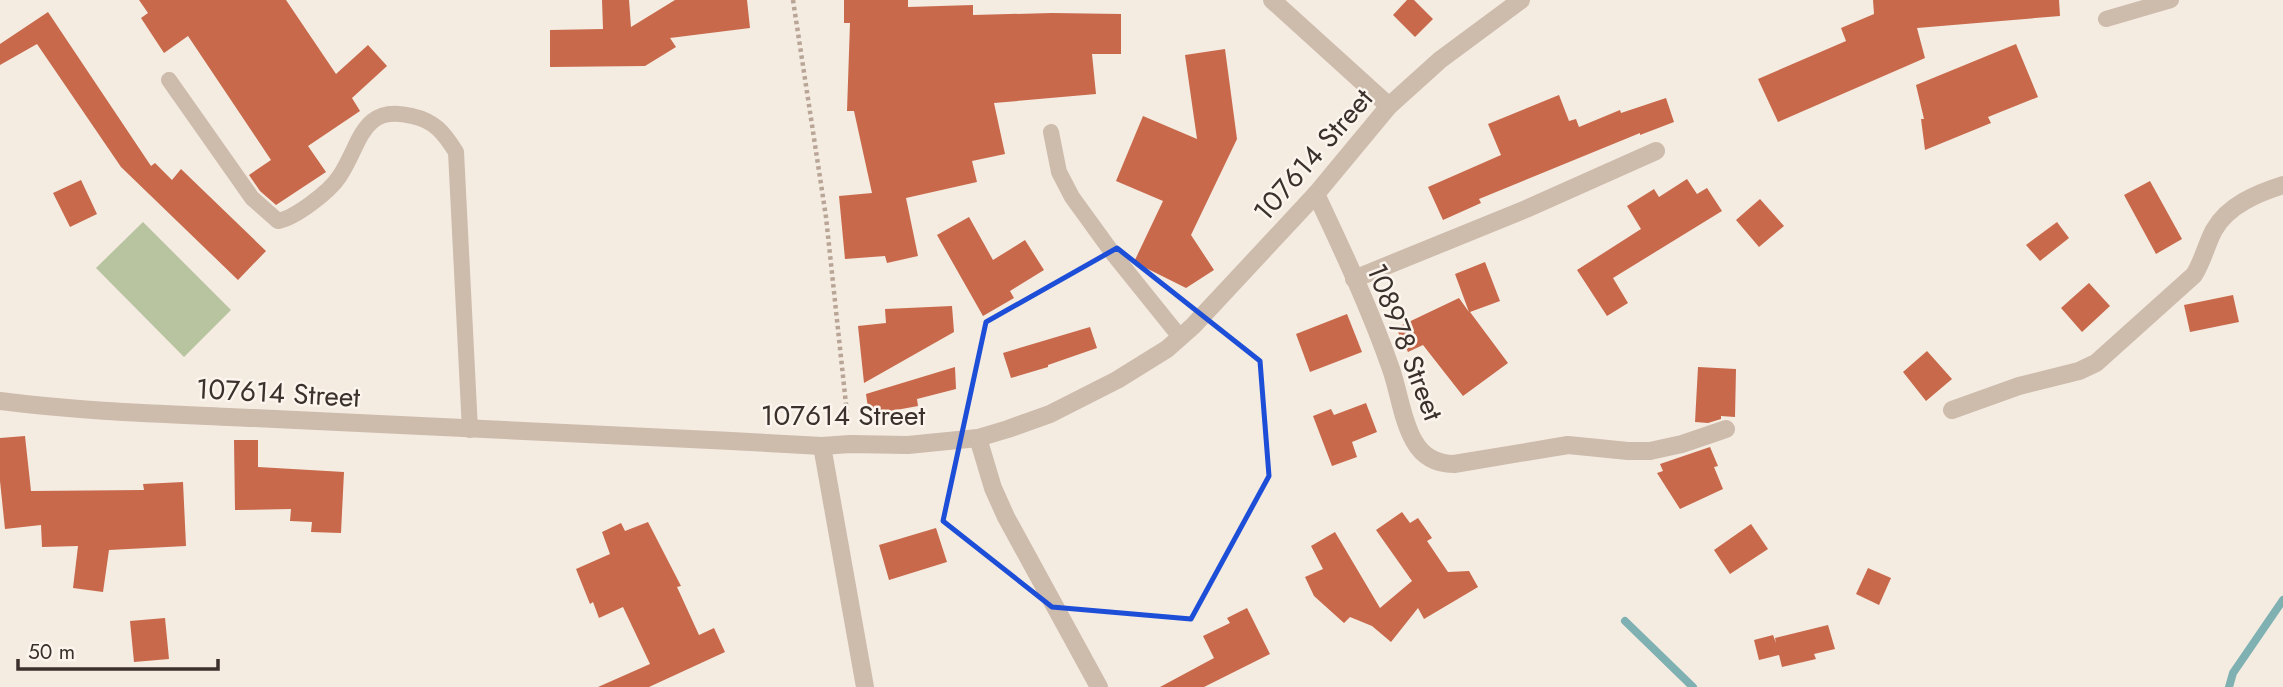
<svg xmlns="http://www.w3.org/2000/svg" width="2283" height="687" font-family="Jost,sans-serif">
	<rect width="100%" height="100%" fill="#f4ebe1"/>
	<!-- green -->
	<path fill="#b8c4a0" d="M143,222L231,310L184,357L96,268Z"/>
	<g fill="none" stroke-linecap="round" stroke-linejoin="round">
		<!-- stream -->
		<g stroke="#7fb0b2" stroke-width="8">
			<path d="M1625,621L1693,687"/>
			<path d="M2229,687L2233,673L2283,600"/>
		</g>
	</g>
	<!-- building -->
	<g fill="#c8694b">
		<path d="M139,0H286L336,74L368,45L387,66L352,98L360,111L308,146L326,172L276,205L260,191L249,175L271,160L188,36L164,53L141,18L148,13Z"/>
		<path d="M602,0H629L631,27L675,0H747L750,28L670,38L676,47L645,66L550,67V30L603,29Z"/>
		<path d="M844,0H908V7L973,5V15L1052,13L1121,14V54H1092L1096,94L994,103L1005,154L972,161L977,182L906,198L918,256L887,263L885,256L845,259L839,196L872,193L854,111H847L850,23H844Z"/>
		<path d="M1407,0H1414L1433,19L1415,37L1393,15Z"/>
		<path d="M1873,0H2059L2060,16L1917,28L1925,58L1778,122L1758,79L1846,41L1841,28L1874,14Z"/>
		<path d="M48,12L151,166L155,163L172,180L181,169L266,251L238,280L121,167L37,44L0,65V44Z"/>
		<path d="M2016,44L2038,97L1988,117L1991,123L1925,150L1921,119H1924L1916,85Z"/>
		<path d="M1225,49L1237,139L1191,235L1214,270L1186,288L1134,262L1163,201L1116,181L1143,116L1197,139L1185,55Z"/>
		<path d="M1559,95L1569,121L1576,119L1579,127L1620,110L1621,113L1666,98L1674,122L1640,135V133L1479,199L1481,203L1443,220L1428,187L1501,155L1488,124Z"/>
		<path d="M1687,179L1697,194L1707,188L1722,211L1613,278L1628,303L1607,316L1577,270L1641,229L1627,206L1654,189L1659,197Z"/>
		<path d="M81,180L97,214L70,227L53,193Z"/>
		<path d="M2150,181L2182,239L2156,254L2124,195Z"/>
		<path d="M1760,199L1784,226L1759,247L1736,220Z"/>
		<path d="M969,217L993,260L1025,240L1044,270L1010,291L1014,298L983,316L937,235Z"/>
		<path d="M2057,222L2069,238L2040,261L2026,245Z"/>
		<path d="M1485,262L1500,301L1470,312L1508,363L1463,396L1423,345L1408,352L1396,328L1459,298L1469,312L1455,274Z"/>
		<path d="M2089,283L2110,306L2082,332L2061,308Z"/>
		<path d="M2233,295L2239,322L2190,332L2184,305Z"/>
		<path d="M952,306L954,332L864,383L858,326L886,323L885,309Z"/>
		<path d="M1347,314L1362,352L1310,372L1296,334Z"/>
		<path d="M1090,327L1097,348L1048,365V367L1011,378L1003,353Z"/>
		<path d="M1927,351L1952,379L1926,401L1903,372Z"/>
		<path d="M955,367L956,389L917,399L918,406L869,415L866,394Z"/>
		<path d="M1698,367L1736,369L1735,417L1721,416V419L1708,423L1695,422Z"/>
		<path d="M1366,403L1377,432L1352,442L1357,457L1332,466L1313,416L1331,409L1334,415Z"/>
		<path d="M25,436L31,491L144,490L143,484L183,482L186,546L109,550L103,592L73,588L78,546L42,547L41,525L5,529L0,481V438Z"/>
		<path d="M234,440H258V467L344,472L341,533L311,532L312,522L290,521L291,509L235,510Z"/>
		<path d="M1710,447L1718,466L1714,467L1723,489L1680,509L1657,473L1663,471L1660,464Z"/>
		<path d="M1402,512L1410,523L1418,518L1432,538L1427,541L1448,572L1469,571L1478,587L1424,619L1418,608L1391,642L1372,626L1350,617L1344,623L1314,596L1305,577L1323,569L1311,546L1335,532L1380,608L1412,581L1376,530Z"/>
		<path d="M648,522L681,586L677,587L699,635L714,628L725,652L649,687H598L650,664L623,607L599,618L593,602L590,604L576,569L610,554L602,532L621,523L625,531Z"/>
		<path d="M1751,524L1768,549L1730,574L1714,550Z"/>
		<path d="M936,528L947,562L889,580L879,545Z"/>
		<path d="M1868,568L1891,578L1879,605L1856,594Z"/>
		<path d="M1247,608L1270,654L1204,687H1160L1214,658L1203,636L1230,623L1227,618Z"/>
		<path d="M165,618L169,659L134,662L130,621Z"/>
		<path d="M1828,625L1835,649L1814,654L1816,659L1782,667L1779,655L1759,660L1754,640L1773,635L1776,643L1775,638Z"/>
	</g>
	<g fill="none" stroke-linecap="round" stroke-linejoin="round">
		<!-- path -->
		<path stroke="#b9a596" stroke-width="4.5" stroke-dasharray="3.5 3.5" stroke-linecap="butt" d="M793,0L826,217L848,423"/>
		<!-- service -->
		<g stroke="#cdbbac" stroke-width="16">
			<path d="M2106,19L2171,0"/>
			<path d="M169,80L252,198L278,221C295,218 329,192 339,177C361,145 361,103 412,116C435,121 444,133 456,152L470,430"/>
			<path d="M1051,132L1059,172L1072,197L1114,255L1180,337"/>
		</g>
		<!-- minor -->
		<g stroke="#cdbbac" stroke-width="18">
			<path d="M1316,194C1343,251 1370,309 1391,369C1399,392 1402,420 1414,441C1423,457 1436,464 1454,464L1568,445L1628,451H1650L1682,444L1726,429"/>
			<path d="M1354,279L1526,209L1656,151"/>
			<path d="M1952,410L2019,386L2079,371L2096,363L2194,275C2203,261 2206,245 2214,230C2228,205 2258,193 2283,185"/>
			<path d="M978,438L993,488L1006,517L1099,687"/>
		</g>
		<!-- tertiary -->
		<g stroke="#cdbbac" stroke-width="18">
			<path d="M1272,0L1389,106"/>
			<path d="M0,401C84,412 170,414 254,418C444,429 633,435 822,446L850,444L908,445L978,438L1008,429L1050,414L1117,380L1167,349L1193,326L1316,194L1389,106L1440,60L1521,0"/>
			<path d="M822,446L865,687"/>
		</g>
	</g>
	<!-- marked area -->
	<path fill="none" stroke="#1d4ed8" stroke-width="5" stroke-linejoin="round" d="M1117,248L1260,361L1269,476L1191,619L1052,607L943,521L986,322Z"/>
	<g text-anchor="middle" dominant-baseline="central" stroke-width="5" stroke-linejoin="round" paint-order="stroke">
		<!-- street labels -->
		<g font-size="28" fill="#3b302b" stroke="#fbf5ee">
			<text transform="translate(1313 155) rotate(-49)">107614 Street</text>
			<text transform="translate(1405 342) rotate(69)">108978 Street</text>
			<text transform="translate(278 393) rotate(3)">107614 Street</text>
			<text x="843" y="415">107614 Street</text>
		</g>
	</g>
	<!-- scale -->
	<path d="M18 659v10h200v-10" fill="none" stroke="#3b302b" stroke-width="3.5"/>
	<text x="28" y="659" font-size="21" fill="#3b302b" stroke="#fbf5ee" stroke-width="5" paint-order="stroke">50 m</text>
</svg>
